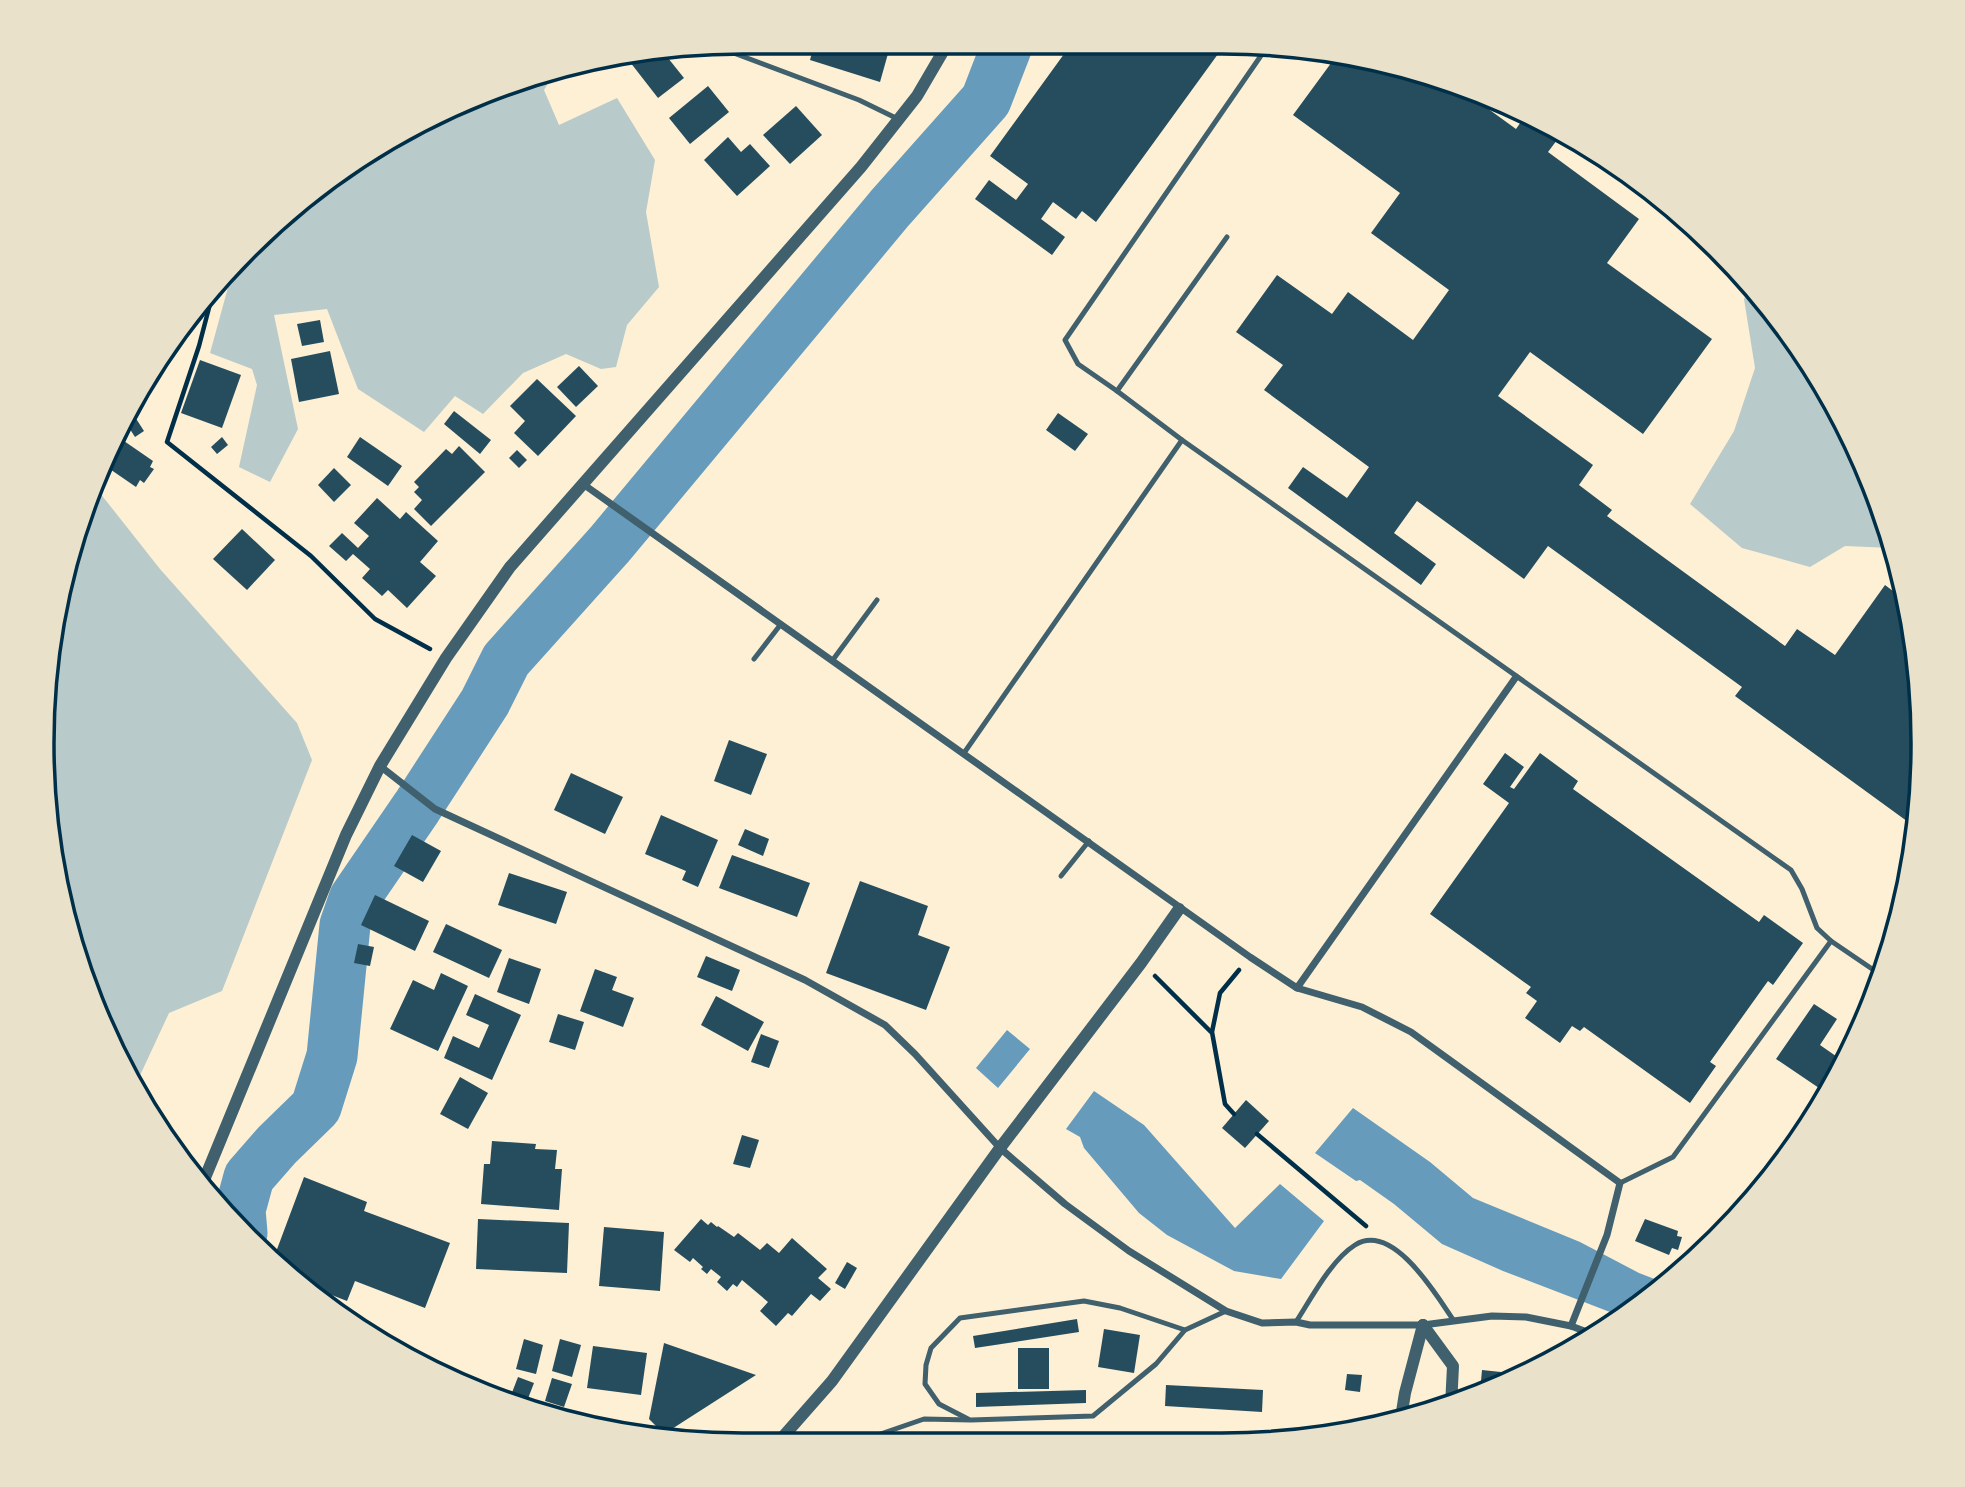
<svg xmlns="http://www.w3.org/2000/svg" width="1965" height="1487" font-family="'Exo 2',sans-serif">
	<rect width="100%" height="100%" fill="#fdf0d5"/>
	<!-- green -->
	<g fill="#b9caca">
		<path d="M557,68L544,90L559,125L617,98L655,160L646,212L659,287L627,325L616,367L601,369L566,354L523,373L483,414L455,396L424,432L358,389L327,309L274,315L298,429L270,482L239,467L257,385L252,369L210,353L235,262L281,216L392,136Z"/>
		<path d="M1750,288L1805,353L1869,475L1892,548L1845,546L1810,567L1742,548L1690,504L1734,431L1755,368L1744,299Z"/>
		<path d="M96,488L160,569L297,723L312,760L222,991L169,1013L136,1084L79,969L43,789L56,606Z"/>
	</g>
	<!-- water -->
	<g fill="#669bbc">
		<path d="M1007,1030L1030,1049L998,1088L976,1068Z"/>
		<path d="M1094,1091L1144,1125L1235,1228L1280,1184L1324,1221L1281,1279L1234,1271L1167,1235L1139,1213L1084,1148L1080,1137L1066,1129Z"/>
		<path d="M1353,1108L1430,1162L1473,1198L1580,1242L1639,1273L1665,1283L1623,1317L1503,1271L1442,1244L1394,1204L1360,1180L1356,1181L1315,1153Z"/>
	</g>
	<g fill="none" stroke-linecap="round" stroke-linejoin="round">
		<!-- river -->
		<path stroke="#669bbc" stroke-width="51" d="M242,1233L240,1210L249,1177L277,1145L316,1107L332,1056L345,925L354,899L417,807L485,702L506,660L610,544L890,208L986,100L1008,43"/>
	</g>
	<!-- building -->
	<g fill="#264d5e">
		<path d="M815,42H864L889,50L880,82L810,60Z"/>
		<path d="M1072,43H1226L1096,222L1082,211L1076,219L1053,202L1041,219L1065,237L1052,255L975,199L989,180L1016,200L1028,184L990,156Z"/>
		<path d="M664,53L684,78L658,98L630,62L638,56Z"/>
		<path d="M1337,55L1403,66L1458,87L1516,129L1527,113L1531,114L1563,132L1548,152L1639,219L1607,263L1712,339L1643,434L1530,352L1498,396L1593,465L1579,485L1612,510L1607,516L1785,646L1797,629L1835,655L1885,585L1897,594L1903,586L1909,606L1923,743L1915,827L1735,696L1742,687L1548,546L1524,579L1417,501L1394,533L1436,564L1421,585L1288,488L1303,467L1347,498L1369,467L1264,390L1283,365L1236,332L1277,275L1332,314L1348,292L1413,340L1449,290L1371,233L1400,193L1293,115Z"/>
		<path d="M708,86L729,112L690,144L669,118Z"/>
		<path d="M796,106L822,135L790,164L763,135Z"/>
		<path d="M728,137L741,152L750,144L770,166L737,196L704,160Z"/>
		<path d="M320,320L324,342L302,346L297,324Z"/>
		<path d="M330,351L339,394L299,402L291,359Z"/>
		<path d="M200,360L241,375L222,428L181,413Z"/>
		<path d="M579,366L598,386L576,407L557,387Z"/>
		<path d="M537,379L576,416L538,456L514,433L525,421L510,406Z"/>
		<path d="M454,411L491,440L480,454L444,424Z"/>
		<path d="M1058,413L1088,434L1075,451L1046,430Z"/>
		<path d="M135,417L144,431L135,437L126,423Z"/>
		<path d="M117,429L128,435L124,441L153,461L150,467L154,469L144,483L140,480L136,487L104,465Z"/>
		<path d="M222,437L228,445L217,454L211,447Z"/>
		<path d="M360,437L402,466L388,486L347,457Z"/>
		<path d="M459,446L485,472L431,526L414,509L422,500L414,492L419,487L414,482L446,449L452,454Z"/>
		<path d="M517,450L527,460L519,468L509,458Z"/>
		<path d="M334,468L351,485L334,502L318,485Z"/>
		<path d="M377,498L400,519L406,512L438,541L420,562L436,576L407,608L388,590L382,596L362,578L370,569L353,554L346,561L329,546L342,533L358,548L369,536L354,523Z"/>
		<path d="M242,529L275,560L247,590L213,559Z"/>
		<path d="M729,740L767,754L751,795L714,781Z"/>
		<path d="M1505,753L1524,767L1510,787L1514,789L1540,753L1578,781L1573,789L1759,922L1764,915L1803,943L1773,985L1768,981L1710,1062L1716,1066L1690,1103L1584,1027L1580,1031L1572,1026L1560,1043L1525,1018L1537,1001L1526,993L1531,987L1430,914L1509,803L1483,784Z"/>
		<path d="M571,773L623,797L605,834L554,810Z"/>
		<path d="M661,815L718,840L698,887L682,880L686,871L645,854Z"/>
		<path d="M745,829L769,839L763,856L738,845Z"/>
		<path d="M412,835L441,851L423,882L394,866Z"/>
		<path d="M732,855L810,883L797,917L719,888Z"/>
		<path d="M509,873L567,892L556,924L498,905Z"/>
		<path d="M860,881L928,906L918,935L950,947L926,1010L826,973Z"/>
		<path d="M375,895L429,921L415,951L361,925Z"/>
		<path d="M446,924L502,950L489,978L433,952Z"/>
		<path d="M358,944L374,947L370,966L354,963Z"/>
		<path d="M706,956L740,970L732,991L697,977Z"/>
		<path d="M509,958L541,969L529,1004L497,992Z"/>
		<path d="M595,969L617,977L612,990L634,998L623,1027L580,1011Z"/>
		<path d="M441,973L468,986L438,1051L390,1029L413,980L434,990Z"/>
		<path d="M475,994L521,1015L492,1080L444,1058L453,1036L479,1048L489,1025L466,1015Z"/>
		<path d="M716,996L764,1022L748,1051L701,1025Z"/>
		<path d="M1814,1004L1837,1019L1820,1045L1843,1061L1823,1100L1815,1094L1819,1088L1776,1059Z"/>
		<path d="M558,1014L584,1022L575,1050L549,1042Z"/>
		<path d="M761,1034L779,1041L769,1068L751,1062Z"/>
		<path d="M460,1077L488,1093L468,1129L440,1114Z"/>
		<path d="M1246,1100L1269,1121L1245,1148L1222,1128Z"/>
		<path d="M742,1135L759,1140L750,1168L733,1164Z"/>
		<path d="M492,1141L536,1144L535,1149L557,1150L555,1169H562L559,1210L481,1204L484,1164H490Z"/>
		<path d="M304,1177L367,1202L364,1211L450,1243L425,1308L355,1281L347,1301L301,1283L273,1260Z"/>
		<path d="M478,1219L569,1223L567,1273L476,1269Z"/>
		<path d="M701,1219L708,1225L711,1222L717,1227L718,1226L734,1237L738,1233L760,1250L767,1243L779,1253L792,1238L827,1269L818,1278L831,1289L820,1301L811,1294L792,1316L788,1313L776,1326L760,1311L768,1302L742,1280L737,1287L733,1284L727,1291L717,1282L721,1277L711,1269L707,1274L701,1269L703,1267L693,1258L690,1262L674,1250Z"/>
		<path d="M1645,1219L1678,1231L1677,1236L1682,1237L1678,1250L1672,1248L1669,1255L1635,1241Z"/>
		<path d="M604,1227L664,1232L660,1291L599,1286Z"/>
		<path d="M847,1262L857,1268L845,1289L835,1283Z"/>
		<path d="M1077,1319L1079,1332L975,1348L973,1336Z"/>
		<path d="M1104,1329L1140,1335L1134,1373L1098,1367Z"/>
		<path d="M524,1339L543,1345L536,1374L516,1369Z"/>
		<path d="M560,1339L581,1345L572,1377L552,1371Z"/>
		<path d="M664,1343L756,1375L664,1434L649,1419Z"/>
		<path d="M593,1346L647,1353L641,1395L587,1388Z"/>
		<rect x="1018" y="1348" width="31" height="41"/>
		<path d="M1482,1370L1501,1372L1500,1382L1480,1392Z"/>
		<path d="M1347,1374L1362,1375L1360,1392L1345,1390Z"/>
		<path d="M518,1377L534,1383L524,1409L508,1403Z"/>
		<path d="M552,1378L572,1384L564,1407L545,1401Z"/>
		<path d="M1166,1385L1263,1390L1262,1412L1165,1406Z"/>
		<path d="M1086,1390V1403L976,1407V1393Z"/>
	</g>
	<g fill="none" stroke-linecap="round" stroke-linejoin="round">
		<!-- path -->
		<g stroke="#003049" stroke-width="4.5">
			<path d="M216,281L199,346L167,442L311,556L375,619L430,649"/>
			<path d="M1155,976L1211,1032"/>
			<path d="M1234,1114L1225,1104L1212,1032L1220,993L1239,970"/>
			<path d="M1257,1134L1366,1226"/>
		</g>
		<!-- service -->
		<g stroke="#3f606c" stroke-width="5">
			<path d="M715,46L859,100L898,119"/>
			<path d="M1227,237L1117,391L1182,440L1791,870L1802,889L1817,928L1831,941L1881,975"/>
			<path d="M1117,391L1078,364L1065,340L1269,44"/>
			<path d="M754,659L781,624"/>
			<path d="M832,661L877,600"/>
			<path d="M964,753L1182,440"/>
			<path d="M1061,876L1089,841"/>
			<path d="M1620,1183L1673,1157L1831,941"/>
			<path d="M1296,1322C1311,1299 1331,1260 1355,1245C1393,1221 1437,1296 1454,1321"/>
			<path d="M968,1419L939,1404L925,1384L926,1365L931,1348L960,1318L1084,1301L1120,1308L1185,1330"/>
			<path d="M866,1439L924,1419L971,1420L1093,1416L1156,1364L1185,1330L1226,1311"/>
		</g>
		<!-- minor -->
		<g stroke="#3f606c" stroke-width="7">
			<path d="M583,484L1250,957L1297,988L1362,1007L1411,1032L1620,1183L1607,1235L1571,1326"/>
			<path d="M380,766L435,809L805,980L885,1025L915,1054L1000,1148L1065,1204L1129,1251L1226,1311L1262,1323L1296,1322L1310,1325H1423L1492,1316L1526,1317L1571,1326L1595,1335"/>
			<path d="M1297,988L1516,677"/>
		</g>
		<!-- tertiary -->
		<g stroke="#3f606c" stroke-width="12">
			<path d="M202,1185L346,835L380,766L446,658L510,567L861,167L917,96L948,43"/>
			<path d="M1423,1325L1453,1366L1451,1406"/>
			<path d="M1401,1418L1405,1393L1423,1325"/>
			<path d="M781,1439L832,1381L1000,1148L1141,963L1179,909"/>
		</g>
	</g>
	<!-- crop -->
	<path d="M0 0H1965V1487H0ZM743 54H1222A689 689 0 0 1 1911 743V744A689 689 0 0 1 1222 1433H743A689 689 0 0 1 54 744V743A689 689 0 0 1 743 54Z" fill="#e9e1ca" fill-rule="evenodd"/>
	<path fill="none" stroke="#003049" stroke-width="3.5" d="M743 54H1222A689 689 0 0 1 1911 743V744A689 689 0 0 1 1222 1433H743A689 689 0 0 1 54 744V743A689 689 0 0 1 743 54Z"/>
</svg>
